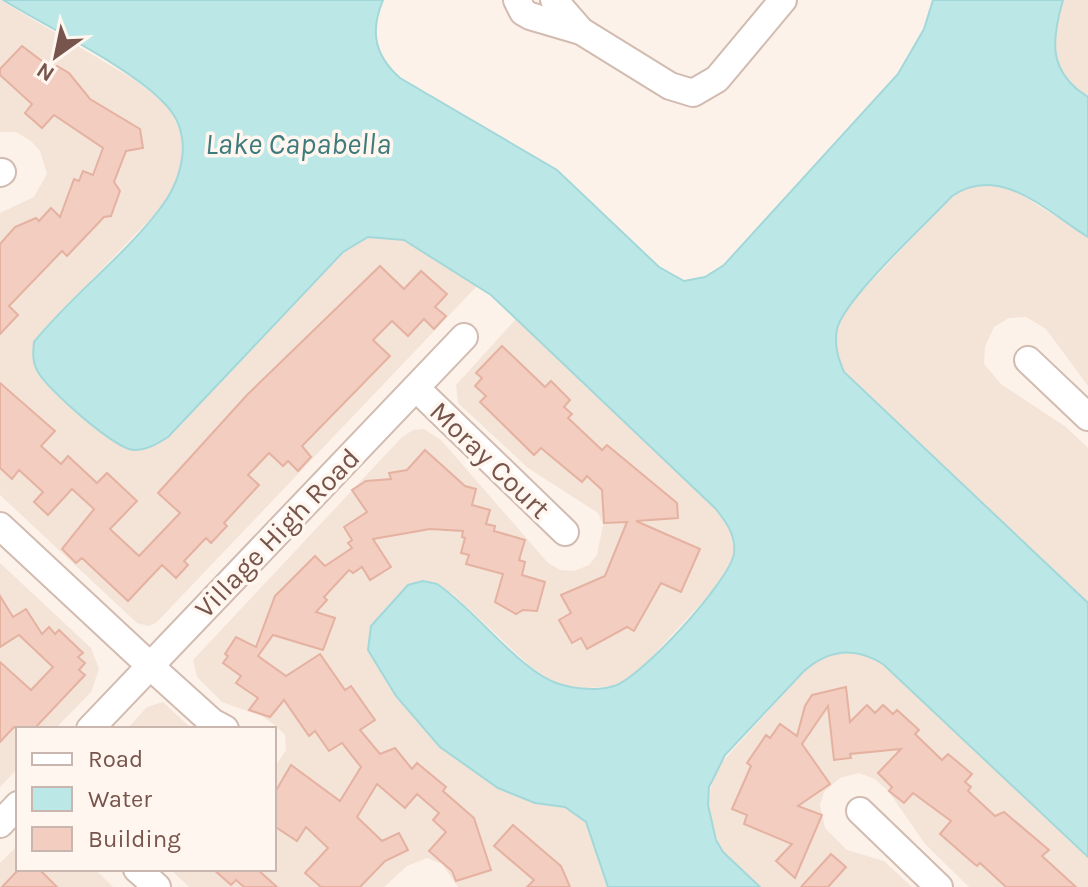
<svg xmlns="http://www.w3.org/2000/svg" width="1088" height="887" font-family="Karla,sans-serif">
	<rect width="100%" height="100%" fill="#fdf2e9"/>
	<!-- residential -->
	<g fill="#f4e3d7">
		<path d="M0,0L135,80L168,106L182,135L181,175L159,210L45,328L343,252L368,237L404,240L477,286L156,623L148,626L137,623L0,495V213L34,197L47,174L40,151L31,141L16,132H0Z"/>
		<path d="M1063,0H1088V97L1060,72L1053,52V34Z"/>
		<path d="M992,182L1012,189L1088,237V386L1046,329L1026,317L1009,318L994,327L985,347L984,364L1001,384L1066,427L1088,448V603L844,372L836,352L837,328L849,305L952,196L970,184Z"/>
		<path d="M516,319L716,509L730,528L734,551L728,574L637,673L614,686L584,688L557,684L531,667L452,593L408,585L371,626L368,650L396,696L440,747L498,788L535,803L565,807L586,822L608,887H458L442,864L427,858L407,866L384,887H189L170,869H274V768L286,750L285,735L276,726L262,716L222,702L197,677L193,660L402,437L413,430L424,429L441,440L548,563L560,570L574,571L589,565L597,555L603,525L598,513L528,468L458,403L456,385Z"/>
		<path d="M0,563L91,648L99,669L91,692L55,729H18V768L0,787Z"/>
		<path d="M842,651L865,653L883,664L1088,857V887H969L925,844L889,792L875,779L859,773L840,778L824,792L820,805L825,828L847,850L884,861L912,887H760L723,852L711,826L708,805L714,771L804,671L816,660Z"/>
		<path d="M163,702L192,729H127L147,707Z"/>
		<path d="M18,845V869H95L113,887H0V863Z"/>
	</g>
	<!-- water -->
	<path fill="#bce7e7" stroke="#a2d8d9" stroke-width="2" d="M3,0H383C370,31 374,55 400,78L557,170L659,267L684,281L705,277L724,265L898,74L924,29L933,0H1063C1051,41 1048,72 1088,97V237C1046,211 1000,163 952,196C927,223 844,299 837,329C834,345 838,358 844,372L1088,603V857L883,664C856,647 829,649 804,671L725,755L709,787L708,805L716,840L723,852L760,887H608L586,822L565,807L535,803L498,788L440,747L396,696L368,650L371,626L408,585L423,581L437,584C474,608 520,672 559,684C575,689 598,691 614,686C640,679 731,580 734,553C736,535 726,522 716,509L491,295L404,240L368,237L343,252L168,437C157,444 147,450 134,450C115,449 48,390 38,372C32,362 33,353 34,342C72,295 122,258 159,210C182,181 195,136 166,105C134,69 47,27 3,0Z"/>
	<!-- building -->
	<g fill="#f2cdc0" stroke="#e5b1a0" stroke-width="2">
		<path d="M22,46L54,70L57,66L69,73L90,99L140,129L143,148L126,151L114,182L120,191L111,216L104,217L67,256L62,251L9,306L18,315L0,334V244L15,227L36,218L39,221L51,208L60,217L74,179L79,181L83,171L93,175L103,148L54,115L42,128L25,113L32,104L0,75V69Z"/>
		<path d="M380,266L404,289L421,271L447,294L435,307L446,316L434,329L424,319L408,336L392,321L373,340L390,356L302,446L311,457L298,471L288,461L283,466L269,453L248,475L259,485L224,523L227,526L211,543L206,538L184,561L188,565L176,578L162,565L128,601L82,558L76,563L62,549L94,509L72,489L48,515L34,502L43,492L19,470L12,479L0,468V383L55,431L41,446L61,464L68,456L97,483L107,473L137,501L110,529L139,556L180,513L158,493L247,395Z"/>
		<path d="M502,346L545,387L551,381L570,400L564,407L572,414L568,418L602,450L607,445L677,503L678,518L636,521L700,549L681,592L661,583L634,631L627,627L587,649L581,638L572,643L559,620L571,613L561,595L605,576L627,522L604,523L602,490L587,476L582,482L541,448L534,455L480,402L486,396L475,386L482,378L476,373Z"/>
		<path d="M425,450L465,486L476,489L472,505L490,510L486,524L495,526L494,531L525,540L519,560L525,562L522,575L545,582L537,611L523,610L516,614L495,602L503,574L466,564L469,555L461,553L465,538L462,537L463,531L430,529L373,539L391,567L370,580L362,567L353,573L349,570L324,597L327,600L316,612L335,618L323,650L273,635L258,656L286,676L320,654L345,690L351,686L375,720L360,730L380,754L395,748L412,769L417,763L446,787L443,791L474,818L491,870L456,881L452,871L429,851L446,832L433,820L439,813L417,794L405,808L377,784L357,817L382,841L399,833L408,850L385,861L360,887H321L305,873L328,848L306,827L297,841L274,826V794L291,765L340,801L361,767L342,743L329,751L315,731L309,736L284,700L270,717L249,710L258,698L236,683L241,676L223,663L228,656L225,654L236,637L256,647L275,596L315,556L325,566L352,548L348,543L352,540L344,527L367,512L352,490L366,481L391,479L389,473L407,470Z"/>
		<path d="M0,596L13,617L26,609L42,634L49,627L55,634L59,630L83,653L78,657L85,663L79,670L85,675L34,729L14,727L0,742V662L31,690L53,667L19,635L0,647Z"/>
		<path d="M846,687L850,722L867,705L875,713L883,705L893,714L897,710L919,730L915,734L942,760L948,754L972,774L965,782L971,787L968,791L995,816L1004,812L1049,850L1042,856L1076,887H1006L980,863L977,866L972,862L940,834L951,821L913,793L904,803L889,791L892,787L878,773L901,749L850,754L851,758L834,760L828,706L802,744L830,784L798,806L822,815L795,878L776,861L792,844L744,824L747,815L732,809L751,766L747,763L766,735L770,738L780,724L797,736L805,706L812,695Z"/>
		<path d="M513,825L561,866L570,887H527L534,880L494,846Z"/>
		<path d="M831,854L846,867L828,887H801Z"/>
		<path d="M19,869H39L57,887H2Z"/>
		<path d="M213,869H257L277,887H244L236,880L231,885Z"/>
	</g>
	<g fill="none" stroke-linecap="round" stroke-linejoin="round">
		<defs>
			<g id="minor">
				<path d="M517,0L523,12L530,16L581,31L670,86L693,93L717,79L783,0"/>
				<path d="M554,0L581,31"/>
				<path d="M0,173L2,172"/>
				<path d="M1028,360L1088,417"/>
				<path d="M416,388L565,532"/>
				<path d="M0,526L160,675L212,722L225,729"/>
				<path d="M90,729L464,337"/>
				<path d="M860,811L939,887"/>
				<path d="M0,824L18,805"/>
				<path d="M137,869L157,887"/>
			</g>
		</defs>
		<!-- minor casing -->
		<use href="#minor" stroke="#d2bbb0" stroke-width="30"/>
		<!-- minor -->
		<use href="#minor" stroke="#fff" stroke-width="26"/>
	</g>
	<g text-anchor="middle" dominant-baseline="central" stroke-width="7" stroke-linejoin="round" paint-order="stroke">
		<!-- street labels -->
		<g font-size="28" fill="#78554c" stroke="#fff7ef">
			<text transform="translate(490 460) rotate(44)">Moray Court</text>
			<text transform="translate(277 533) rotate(-46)">Village High Road</text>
		</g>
		<!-- water labels -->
		<g font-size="30" font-style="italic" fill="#3f7b7c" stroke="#fff7ef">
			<text x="298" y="144">Lake Capabella</text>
		</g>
	</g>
	<!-- legend -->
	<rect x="16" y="727" width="260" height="144" fill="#fff7ef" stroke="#c9b6ae" stroke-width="2"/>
	<rect x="32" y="753" width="40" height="12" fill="#ffffff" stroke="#c9b6ae" stroke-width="2"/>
	<text x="88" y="767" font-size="24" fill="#78554c">Road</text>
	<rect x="32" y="787" width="40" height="24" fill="#bce7e7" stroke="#c9b6ae" stroke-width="2"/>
	<text x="88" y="807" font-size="24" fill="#78554c">Water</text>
	<rect x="32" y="827" width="40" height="24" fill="#f2cdc0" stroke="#c9b6ae" stroke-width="2"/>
	<text x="88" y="847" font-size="24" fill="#78554c">Building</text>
	<!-- north arrow -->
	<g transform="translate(56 56) rotate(213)" stroke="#fff7ef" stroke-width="6" paint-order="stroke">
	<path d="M0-6L14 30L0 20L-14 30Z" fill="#78554c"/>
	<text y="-12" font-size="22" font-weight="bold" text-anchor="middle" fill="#78554c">N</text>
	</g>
</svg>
